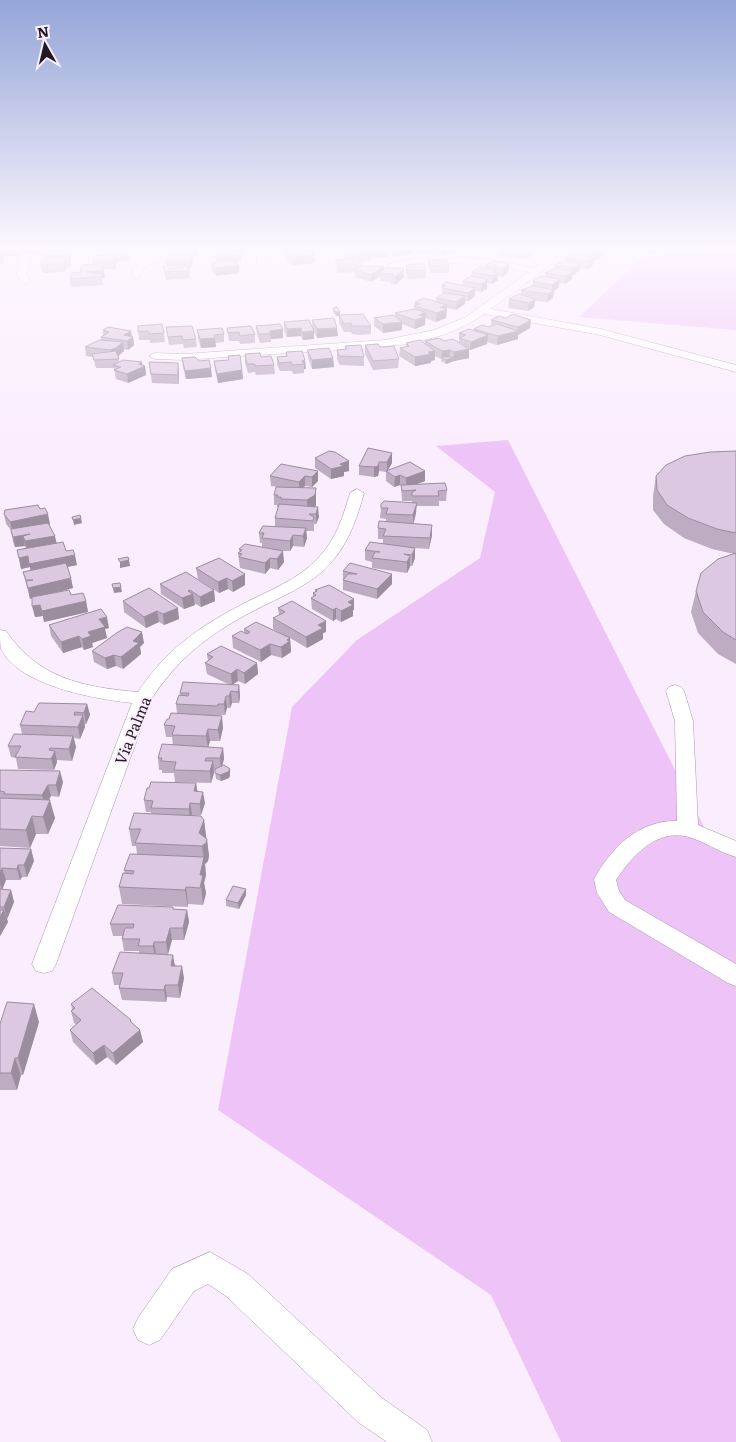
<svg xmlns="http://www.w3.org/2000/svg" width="736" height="1442" font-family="Literata,serif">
	<rect width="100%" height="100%" fill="#faedfd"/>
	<!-- green -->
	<g fill="#eec4f8">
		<path d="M736,252V330L579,317L644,256Z"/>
		<path d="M508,440L711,841L736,853V1442H561L491,1295L218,1110L292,707L357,640L480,558L495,492L436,446Z"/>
	</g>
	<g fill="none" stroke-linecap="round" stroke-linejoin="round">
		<defs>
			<g id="minor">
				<path d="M27,249L31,252L26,276L30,281L25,284L16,276L21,252Z"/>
				<path d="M150,249H160V257L142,270L139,278H133V269L150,256Z"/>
				<path d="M256,249H266L265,266L257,264Z"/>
				<path d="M551,249H560L553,263L491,309L601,329L736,365V372L600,335L484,314C436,349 368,348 310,352C268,354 226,357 184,360L155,359L149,356L155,353L184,354L385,340L434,330L466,317L529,272C483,263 438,259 392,269L387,266L389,264C437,252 486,258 535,268L546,259Z"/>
				<path d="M357,489L364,493C357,519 348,544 330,564C310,586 280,597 255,610C211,633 180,656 152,698L56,964L52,971L44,973L36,971L32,964L132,703C95,699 19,686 1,649C0,644 0,636 0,630L6,631C39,679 83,687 138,692C166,650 197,628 241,605C267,591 299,580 319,557C336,539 343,517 350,493Z"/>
				<path d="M675,685L681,687L684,691L693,721L698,825L736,841V857C719,852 702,840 685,836C655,830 631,857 616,880L619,891L625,900L736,964V986L728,983L609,912L597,893L594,879C612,847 639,820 677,821L675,721L666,691L669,687Z"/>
				<path d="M210,1252L248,1274L382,1398L427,1430L432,1442H387L358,1422L226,1296L208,1284L194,1291L160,1340L149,1345L138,1340L133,1329L138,1318L172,1269Z"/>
			</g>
			<path id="major" d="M75,249L70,252L0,256V250Z"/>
		</defs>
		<!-- minor casing -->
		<use href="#minor" stroke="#aa96af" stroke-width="1"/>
		<!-- major casing -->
		<use href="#major" stroke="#80488d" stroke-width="1"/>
		<!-- minor -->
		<use href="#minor" fill="#fff" fill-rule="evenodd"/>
		<!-- major -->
		<use href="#major" fill="#d1a0dd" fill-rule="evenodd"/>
	</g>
	<!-- wall -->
	<g fill="#beacc2">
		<path d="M177,249H197L198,257H193V264L189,269L190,278L166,280L163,266L166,265L165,260L177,254Z"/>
		<path d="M219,249H242V257H241V261L235,263L239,273L216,276L212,271L211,263H214V262L216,261L215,253H219Z"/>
		<path d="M284,249H315V252H312L314,255L315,263L293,265L286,259V254H285Z"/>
		<path d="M366,249H388V257L375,258L371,257V260L360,262L361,266L384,270L404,269V277L395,285L391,284V282L380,281V276L371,282L355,277V272L337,273L336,260L345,259V252L366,251Z"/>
		<path d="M390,249H412V254L393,257Z"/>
		<path d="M415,249H461V252L442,255L439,249L438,255L417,254Z"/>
		<path d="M466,249H489L488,252H477V254H466Z"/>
		<path d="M502,249H538L537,251H532V255L527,259L501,256Z"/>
		<path d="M575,249H604L603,256L593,261V265L588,269L580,268V270L572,275V279L565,284L559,283V287L554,291L553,298L547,302L535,301L534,307L528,311L508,308L509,299L521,295V290L533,286V281L545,276V273L555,269V265L565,261L566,258L579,254L580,252L581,251H575Z"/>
		<path d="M636,249H660V250L648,254Z"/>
		<path d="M70,250L71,258V267L66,268L65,272L46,273L42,272L40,264L44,261V256Z"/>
		<path d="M128,251L129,258L128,261L117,262L115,269H104L105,278H102L103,285L71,287L70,279L80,272V271L93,264V261L103,256V254Z"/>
		<path d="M428,260L449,265V273H431L428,267Z"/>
		<path d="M509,263L508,273L502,277L498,276V280L492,284L487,283V289L481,292L475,291V296L468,301H465V304L456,310L447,308L446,318L436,322L425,318V325L415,329L402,324V330L383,333L374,326V318L395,316V313L414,309L415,302H436V298L442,294V285H462L463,281L471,276L472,272L485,268V265Z"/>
		<path d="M406,265L426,270V278L408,279L406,273Z"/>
		<path d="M333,308L340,312V315L371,326V334L359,335L352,334L351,332H344L339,323V316H336L333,312Z"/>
		<path d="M506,318L531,320L530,328L518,335V339L497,345L487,342V344L470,350H469V358L454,361L446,364L441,361V359L435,356V360L431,361V363L415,366L399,356L400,348L406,347V343L425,344V341H444L459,343V333L474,330V329L489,327L491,326V320Z"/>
		<path d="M312,320L338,336L317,338L314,332V339L303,340L301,336L287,337L284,331V322L312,328Z"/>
		<path d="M138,326L164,333L165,342L150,343V340H139Z"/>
		<path d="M256,326L283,338L271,339V342L260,343L257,334Z"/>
		<path d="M166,327L196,339L197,347L184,348L183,344L169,345Z"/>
		<path d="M227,328L255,334V343L240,344L239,341H229L228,336Z"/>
		<path d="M103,330L133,337L134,345L128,350L124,349V351L118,356L119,362H142V364L145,366L146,375L128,383L116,379L114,368H96L93,357L86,356L85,347L101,340V337L103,335Z"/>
		<path d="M197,330L224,334V342L215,343L216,347L201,348L198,339Z"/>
		<path d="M365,345L380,347L399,359L398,368L373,370L365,354Z"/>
		<path d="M345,346L364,357V366L340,365L337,359V350H345Z"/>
		<path d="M307,350L333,358L334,367L312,369L308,358Z"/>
		<path d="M286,352L305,360L306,369H304V373L293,374L292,371H280L277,365V357L286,356Z"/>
		<path d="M245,354L261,357L274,365L275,374L256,375L255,372L248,373L245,363Z"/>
		<path d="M228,356L242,370L243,379L218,383L215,370L214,361L228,360Z"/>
		<path d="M182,358L199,361L212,377L186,379L183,367Z"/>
		<path d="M149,362L179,372V384L152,383Z"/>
		<path d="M368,448L392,463L387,471H425V481L415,485L447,490L446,501H439V506H416V513L413,524L432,535L429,549L415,548V558L412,566H410L407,573L372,568V562L365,560V550L383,544V539H378V528L386,521V519L380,518L381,508L412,503V501H402L401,486L400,485L394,487L386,481V472L379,471L378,476L374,477L359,475V466Z"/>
		<path d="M736,451V664L718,654L698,633L691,612L696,591L734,554L712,549L684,538L664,524L653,510V496L656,476Z"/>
		<path d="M315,458L349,471L344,472V476L331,479L315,468Z"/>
		<path d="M318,471V481L312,487L305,486L303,488L316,498V506L313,507L319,517L316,524H314V531H306L307,538L304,547L293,546L290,551H281L284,562L278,570L270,568L265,574L240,568L238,553L240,552L239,549L262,547V543H260L259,533L275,526V518L278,507H277V505H274V495L278,487L271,486L270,476Z"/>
		<path d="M40,509L50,524L49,525L57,543L66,551L77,565L67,567L73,588L50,594L71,595L86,601L88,612L44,622L43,616L35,617L32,598L30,599L23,572L31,570L30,567L21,569L17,550L26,548L25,546L15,547L13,542L11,530L6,524L4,514Z"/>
		<path d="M219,558L245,585L233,592L228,589L219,593L198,579L196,568Z"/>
		<path d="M343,571L392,574V584L377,599L343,590Z"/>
		<path d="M160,584L214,590L215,601L201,607L194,603L195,605L184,609L161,594Z"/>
		<path d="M149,588L179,619L164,625L159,622L146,628L124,612L123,601Z"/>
		<path d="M315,590L354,599V610H353V616L341,622L336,619L333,621L312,609L311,598L313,597V593L315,592Z"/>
		<path d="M278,608L326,621V632L323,633V639L307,648L290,638L291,652L282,658L271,655L261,662L233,648L232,636L244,632V629L289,638L273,629V618L279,615Z"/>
		<path d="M49,625L109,628L105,629L107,638L92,643L93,647L84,650L82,647L63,653L51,636Z"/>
		<path d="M144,643L140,647L141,654L123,669L116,666L107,669L94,662L92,651Z"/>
		<path d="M207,654L257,663L258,674L245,684L238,681L232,685H239L240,697L239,703H232L230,708H227L225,715H219L223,728L220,741H210L208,747L223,748L224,759L222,766L230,769V775L229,778L221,781L216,779L215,770H214V773L211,783L175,782L174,773H162V770H159L158,758L173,745L172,737H166L164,725L169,719L177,713L176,704L180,695V693L230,685L207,674L205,663L208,661Z"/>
		<path d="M87,704L90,715L86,724H85V727L80,739L74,738L76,747L72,761L57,760V762L54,770L18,769L16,758L11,757L8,746L22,734L20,725L34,712Z"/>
		<path d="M0,770L63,782L59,797L51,796L48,800L55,818L48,834H36L30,848L0,846Z"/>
		<path d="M196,783L197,791L205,803L201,815L192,816L204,820L209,856L208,861L205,864L206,875L204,883L206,893L203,905L188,904V907L122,904L119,887L125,874L124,870L137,854L136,846H132L129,829L151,814V812H146L144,800Z"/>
		<path d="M0,848L31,849L34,861L27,877H22L20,880H6L2,890H11L14,902L7,919L8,922L0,936Z"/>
		<path d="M246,895L239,909L226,906V900Z"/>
		<path d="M173,907V909L187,910L189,922L184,940H172L168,954L184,978L180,998L167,997L166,1002L122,1000L119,988L120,985H114L112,973L139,953V951H124L122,939L123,936H113L110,924Z"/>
		<path d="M71,1004L131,1020L132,1023L140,1030L143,1042L116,1065L107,1057L96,1065L73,1042L70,1030L76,1024L74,1023L71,1011L72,1010Z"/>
		<path d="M39,1022L23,1075H21L17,1090H0V1023Z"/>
	</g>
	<!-- shaded-wall -->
	<g fill="#9b8c9e">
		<path d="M412,249V254L393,257V250Z"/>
		<path d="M442,249H461V252L442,255Z"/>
		<path d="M530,249H533L532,255L527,259L528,251Z"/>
		<path d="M602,249H604L603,256L593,261V265L588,269L589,261L594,258V254Z"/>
		<path d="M649,249H660V250L648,254Z"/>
		<path d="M70,250L71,258V267L69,255Z"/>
		<path d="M375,250H388V257L375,258Z"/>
		<path d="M128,251L129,258L128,261L127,254Z"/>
		<path d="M2,252L4,259L1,266L0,256Z"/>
		<path d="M371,252V260L356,263V256Z"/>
		<path d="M116,254L117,262L115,269L114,262Z"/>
		<path d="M240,254L241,261L218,266V258Z"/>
		<path d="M314,255L315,263L293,265V257Z"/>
		<path d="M193,256V264L189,269L188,261Z"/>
		<path d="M65,260L66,268L65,272L64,264Z"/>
		<path d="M509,263L508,273L502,277L503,269Z"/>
		<path d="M581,263L580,270L573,276V268Z"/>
		<path d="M239,265V273L216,276V268Z"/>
		<path d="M384,266V273H380V276L371,282V275Z"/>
		<path d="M404,269V277L395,285V277Z"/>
		<path d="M104,270L105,278H102L103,285L102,277L87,272Z"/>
		<path d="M496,270V274L498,273V280L492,284L493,272Z"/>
		<path d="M573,271L572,279L565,284L566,276Z"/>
		<path d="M487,279V289L481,292L482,284L485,280Z"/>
		<path d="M560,279L559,287L554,291L553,298L547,302L548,294L552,292V285Z"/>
		<path d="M475,288V296L468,301V293Z"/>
		<path d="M465,296V304L456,310L457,302Z"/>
		<path d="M535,299L534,307L528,311L529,303Z"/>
		<path d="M447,305L446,318L436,322L437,313L440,307Z"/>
		<path d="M335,312H340V316H336Z"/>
		<path d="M426,312L425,325L415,329V320L419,315Z"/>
		<path d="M531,320L530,328L518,335V339L497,345L498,336L518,331V327Z"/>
		<path d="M402,322V330L383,333V324Z"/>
		<path d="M301,328V336L287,337V329Z"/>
		<path d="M337,328L338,336L317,338V329Z"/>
		<path d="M283,329V338L271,339L270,331Z"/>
		<path d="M131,331L132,337H133L134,345L128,350L127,341L124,335Z"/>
		<path d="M314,331V339L303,340L302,332Z"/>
		<path d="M488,335L487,344L470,350L471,342Z"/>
		<path d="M215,338L216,347L201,348L200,339Z"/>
		<path d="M123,342L124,351L117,357L111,358L110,350Z"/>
		<path d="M469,349V358L454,361L446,364V360L454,357V352Z"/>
		<path d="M450,350L449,358L442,357V351Z"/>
		<path d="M435,351V360L431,361V363L415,366V357L428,352Z"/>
		<path d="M333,358L334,367L312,369V360Z"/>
		<path d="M305,360L306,369H304V364L302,361Z"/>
		<path d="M142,362V367L145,366L146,375L128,383L127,374Z"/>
		<path d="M178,363L179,372V384L178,375Z"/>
		<path d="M211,368L212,377L186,379L185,371Z"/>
		<path d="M242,370L243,379L218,383L217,374Z"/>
		<path d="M392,453V463L387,472V462Z"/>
		<path d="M349,461V471L344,472V476L331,479V469L340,464Z"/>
		<path d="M379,462V471L378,476L374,477V467Z"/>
		<path d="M318,471V481L312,487V477Z"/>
		<path d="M425,471V481L406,488V478Z"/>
		<path d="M400,475V485L394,487L395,477Z"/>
		<path d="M305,476V486L299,492V482Z"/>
		<path d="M316,488V506L307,510V500Z"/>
		<path d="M417,503L416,513L413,526V515Z"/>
		<path d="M318,507L319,517L316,524V514Z"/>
		<path d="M48,514L50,524L13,532L10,522Z"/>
		<path d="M81,518L82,523L74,525L73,520Z"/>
		<path d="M432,525V535L429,549L430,538Z"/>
		<path d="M306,528L307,538L304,547L303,536Z"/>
		<path d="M30,534L55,536L57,546L27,551L23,536L25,546L15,547L13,537Z"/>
		<path d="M293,535V546L290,551V541Z"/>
		<path d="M415,548V558L412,566V555Z"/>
		<path d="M283,551L284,562L278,570L277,559Z"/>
		<path d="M75,555L77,565L31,574L30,567L21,569L19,558L28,556Z"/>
		<path d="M410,556V567L407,573V562Z"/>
		<path d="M270,558V568L265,574V563Z"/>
		<path d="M129,560L130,566L120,568V562Z"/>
		<path d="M245,574V585L233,592L232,581Z"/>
		<path d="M392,574V584L377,599V589Z"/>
		<path d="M71,578L73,588L30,599L28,588Z"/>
		<path d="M227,578L228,589L219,593L218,582Z"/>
		<path d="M121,587L122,592L114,593L113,588Z"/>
		<path d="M190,590V596L193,594L195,605L184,609L182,598L188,591Z"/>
		<path d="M214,590L215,601L201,607L200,597Z"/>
		<path d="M354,599V610H353V616L341,622V611L348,602Z"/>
		<path d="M86,601L88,612L44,622L42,611Z"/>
		<path d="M40,605L43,616L35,617L32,606Z"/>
		<path d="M178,608L179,619L164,625L163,614Z"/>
		<path d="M336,608V619L333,621V610Z"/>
		<path d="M157,611L159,622L146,628L144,617Z"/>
		<path d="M107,617L109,628L105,629L107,638L92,643L93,647L84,650L82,639L99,619Z"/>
		<path d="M326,621V632L323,633V639L307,648L306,637L318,625Z"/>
		<path d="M142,632L144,643L140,647L141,654L123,669L121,657L133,641Z"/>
		<path d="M79,636L82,647L63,653L61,642Z"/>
		<path d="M290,638L291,652L282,658L281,647L287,640Z"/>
		<path d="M270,644L271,655L261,662L260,650Z"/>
		<path d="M114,655L116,666L107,669L105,658Z"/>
		<path d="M257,663L258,674L245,684L244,673Z"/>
		<path d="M237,669L238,681L232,685L231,674Z"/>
		<path d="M239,685L240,697L239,703L238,692Z"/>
		<path d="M231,691L232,703L230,708L229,696Z"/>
		<path d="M226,696L227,708L225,715L224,704Z"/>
		<path d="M87,704L90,715L86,724L84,713Z"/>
		<path d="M83,715L85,727L80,739L78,727Z"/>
		<path d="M222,716L223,728L220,741L218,730Z"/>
		<path d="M208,729L210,741L208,748L206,736Z"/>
		<path d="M73,736L76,747L72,761L69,749Z"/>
		<path d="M50,748L52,757L55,751L57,762L54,770L49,750Z"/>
		<path d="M223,748L224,759L221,770L220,758Z"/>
		<path d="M213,761L214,773L211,783L210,771Z"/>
		<path d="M230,769V775L229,778L221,781L220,775Z"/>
		<path d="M60,771L63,782L59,797L56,785Z"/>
		<path d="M196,783L198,795L194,791Z"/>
		<path d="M48,785L51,796L45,807L42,795Z"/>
		<path d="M203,792L205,803L201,815L200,804Z"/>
		<path d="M50,800L55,818L48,834L43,817Z"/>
		<path d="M190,803L192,815L190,820L189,809Z"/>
		<path d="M32,816L36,834L30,848L26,830Z"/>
		<path d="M204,820L206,837L203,845L207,839L209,856L208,861L205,864L206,875L204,883L206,893L203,905L200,875L204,858L202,846L199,833Z"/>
		<path d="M31,849L34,861L27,877L24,865Z"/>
		<path d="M18,865L22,877L20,880L17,869Z"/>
		<path d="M2,868L6,880L2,890L0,884V873Z"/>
		<path d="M186,887L188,904V907L185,890Z"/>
		<path d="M246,889V895L239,909L238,903Z"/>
		<path d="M11,890L14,902L7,919L4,907Z"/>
		<path d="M4,910L8,922L0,936V917Z"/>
		<path d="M187,910L189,922L184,940L183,928Z"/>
		<path d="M170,928L172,940L168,954L166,942Z"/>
		<path d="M154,942L156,954L155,958L153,946Z"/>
		<path d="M173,955L175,967L171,966Z"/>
		<path d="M182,966L184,978L180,998L178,985Z"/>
		<path d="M165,985L167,997L166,1002L164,990Z"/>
		<path d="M34,1004L39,1022L23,1075L18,1058Z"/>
		<path d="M140,1030L143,1042L116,1065L113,1053Z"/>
		<path d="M104,1045L107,1057L96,1065L93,1053Z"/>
		<path d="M15,1058L21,1075L17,1090L11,1073Z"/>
	</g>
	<!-- building -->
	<g fill="#ddc8e2" stroke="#9b8c9e">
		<path d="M107,249H117L128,251L127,254H116L114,262L93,261L94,256L110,255L103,254Z"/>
		<rect x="177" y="249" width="20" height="1"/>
		<path d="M219,249H240L219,250Z"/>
		<path d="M309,249L314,255L293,257L286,252Z"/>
		<path d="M353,249H361L371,252L356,256L345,252Z"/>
		<path d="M371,249H388V250H375Z"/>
		<path d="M513,249H530L528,251Z"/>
		<path d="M583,249H602L594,254L580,252Z"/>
		<path d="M70,250L69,255L44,256L49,251Z"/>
		<path d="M240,251V254L218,258L215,253Z"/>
		<path d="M171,253L193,256L188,261L165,260Z"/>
		<path d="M574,253L594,258L589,261L566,258Z"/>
		<path d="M70,257L69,260H65L64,264L44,265L40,264L41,261H44L45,258Z"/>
		<path d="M359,257L361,265H336V260Z"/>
		<path d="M446,259L449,265L431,266L428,260Z"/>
		<path d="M231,260L239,265L216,268L211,263H216L214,262Z"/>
		<path d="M564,260L581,263L573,268L555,265Z"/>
		<path d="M493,261L509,263L507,265H509L503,269L485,265Z"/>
		<path d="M423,263L426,270L408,271L406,265Z"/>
		<path d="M102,264L104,270L87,272L102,274V277L70,279L72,273L82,272L80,271L82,265Z"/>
		<path d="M184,264L188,266L189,271L165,272L163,266Z"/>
		<path d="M361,266H384L371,275L355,270Z"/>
		<path d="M387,267L404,269L395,277H391L394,274L380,273Z"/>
		<path d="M480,267L496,270L493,272L498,273L493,276L472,272Z"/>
		<path d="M556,268L573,271L566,276L545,273Z"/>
		<path d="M471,276L487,279L485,280L487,281L482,284L463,281Z"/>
		<path d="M541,276L560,279L552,285L533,281Z"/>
		<path d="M446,282L475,288L468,293L442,288L446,285H442Z"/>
		<path d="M533,286L554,290L548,294L521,290Z"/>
		<path d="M444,293L465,296L457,302L436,298Z"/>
		<path d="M519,294L535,299L529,303L509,299Z"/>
		<path d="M424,298L447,305L440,307L447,309L437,313L414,306L420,304L415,302Z"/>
		<path d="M337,307L340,312H335L333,308Z"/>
		<path d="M414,309L426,312L419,315L425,317L415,320L395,313Z"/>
		<path d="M363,314L371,326H352L351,323L344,324L339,315Z"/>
		<path d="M513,314L531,320L518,327L491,320L499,316L506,318Z"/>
		<path d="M393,315L402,322L383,324L374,318Z"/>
		<path d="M334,318L337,328L317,329L312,320Z"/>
		<path d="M309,320L314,331L302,332L301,328L287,329L284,322Z"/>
		<path d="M162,324L164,333L149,334L148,331L138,332V326Z"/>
		<path d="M280,324L283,329L270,331V334H259L256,326Z"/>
		<path d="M497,324L518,331L498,336L474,329L482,325L489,327Z"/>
		<path d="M192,326L196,339L183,340L182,336L168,337L166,327Z"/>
		<path d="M251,326L255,334L240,336L239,332L228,333L227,328Z"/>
		<path d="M108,327L131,331L124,335L133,337L127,341L101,337L109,332L103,330Z"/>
		<path d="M222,328L224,334L214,335L215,338L200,339L197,330Z"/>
		<path d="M469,329L488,335L471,342L459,338L466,335L459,333Z"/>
		<path d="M439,338L444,341L453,339L469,349L454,352L450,350L442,351L425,341Z"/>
		<path d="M99,340L123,342L116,348L110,350L85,347Z"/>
		<path d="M420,340L435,351L428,352L431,354L415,357L400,348L409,346L406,343Z"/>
		<path d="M378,344L380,347L394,346L399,359L373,361L365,345Z"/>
		<path d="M361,345L364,357L339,356L337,350L347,349L345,346Z"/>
		<path d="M329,348L333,358L312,360L307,350Z"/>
		<path d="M116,351L119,359L94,360L92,354Z"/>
		<path d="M302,351L305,360L302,361L304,364L293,365L291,362L279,363L277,357L287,356L286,352Z"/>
		<path d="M260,353L261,357L271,356L274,365L255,366V364H247L245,354Z"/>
		<path d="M240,355L242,370L217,374L214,361L229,360L228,356Z"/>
		<path d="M195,357L199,361L209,360L211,368L185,371L182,358Z"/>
		<path d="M441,357H454L446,360Z"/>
		<path d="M123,360L142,362L139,364L145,366L127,374L114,370L121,367L113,365Z"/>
		<path d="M149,362L178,363V375L151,374Z"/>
		<path d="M368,448L392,453L387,462H379L378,466L374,467L359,466Z"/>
		<path d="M329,451L335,452L349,461L340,464L344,466L331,469L315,458Z"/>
		<path d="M736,451V533L717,529L688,518L667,505L657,490L656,476L666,465L685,456L710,452Z"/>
		<path d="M410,462L425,471L406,478L400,475L395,477L386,471Z"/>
		<path d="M281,464L318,471L312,477L305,476L299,482L270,476Z"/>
		<path d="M445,483L447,490L438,491L439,496H412V492L416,490L402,491L401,485Z"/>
		<path d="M276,487L316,488L315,495L307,500L281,499V497H277L278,495H274Z"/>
		<path d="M384,501L417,503L413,515L386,514L388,508H381V504Z"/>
		<path d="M279,504L318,507L316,514H309L314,517L313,521L275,518Z"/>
		<path d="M38,505L40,509L45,508L48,514L10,522L4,514L5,510Z"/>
		<path d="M80,515L81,518L73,520L72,517Z"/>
		<path d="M379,521L432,525L430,538L383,536L386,529L378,528Z"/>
		<path d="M48,523L55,536L25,541L23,536L30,534L13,537L11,531V529Z"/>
		<path d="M263,526L306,528L303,536L293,535L290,541L262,538L264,533H259Z"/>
		<path d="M63,542L66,551L73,550L75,555L29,564L28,556L19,558L17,550Z"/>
		<path d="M370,542L415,548L412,555L404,554L410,556L407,562L372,558L375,552H380L365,550Z"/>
		<path d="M245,544L283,551L277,559L270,558L265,563L239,557L242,554L238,553L242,550L239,549Z"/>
		<path d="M736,553V640L723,632L703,612L696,591L701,573L718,559Z"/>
		<path d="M128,557L129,560L120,562L118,559Z"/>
		<path d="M219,558L245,574L232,581L227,578L218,582L196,568Z"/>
		<path d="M66,563L71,578L28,588L26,581L33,580H26L23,572Z"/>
		<path d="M350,563L392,574L377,589L343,580L348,574H357L343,571Z"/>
		<path d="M186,572L214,590L200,597L190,590L188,591L193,594L182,598L160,584Z"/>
		<path d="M120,583L121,587L113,588L112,584Z"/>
		<path d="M329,585L354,599L348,602L353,605L341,611L336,608L333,610L311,598L316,595L313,593L317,591L315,590Z"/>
		<path d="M149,588L178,608L163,614L157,611L144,617L123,601Z"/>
		<path d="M69,590L71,595L83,593L86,601L42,611L40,605L32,606V597Z"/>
		<path d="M292,601L326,621L318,625L323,628L306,637L273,618L285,612L278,608Z"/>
		<path d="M101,609L107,617L99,619L105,627L88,632L91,636L82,639L79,636L61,642L49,625Z"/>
		<path d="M256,622L290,638L287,640L290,641L281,647L270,644L260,650L232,636L241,631L247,634L250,632L244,629Z"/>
		<path d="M127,627L142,632L133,641L139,643L121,657L114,655L105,658L92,651L118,632Z"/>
		<path d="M221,646L257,663L244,673L237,669L231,674L205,663L213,657L207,654Z"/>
		<path d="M183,682L239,685L238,692L231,691L229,696H226L224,704H218L217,706L176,704L179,695L188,696L189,693H180Z"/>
		<path d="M39,703L87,704L84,713L75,712L74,715H83L78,727L20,725L26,711L34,712Z"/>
		<path d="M171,713L222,716L218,730L208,729L206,736L172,735L175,726L164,725L167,719H169Z"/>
		<path d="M14,734L73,736L69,749L50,748L49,750L55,751L51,759L15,757L21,746H8Z"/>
		<path d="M162,744L223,748L220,758H206L205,761H213L210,771L174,770L176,762L161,761L162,758H158Z"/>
		<path d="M224,765L230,769L228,772L220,775L215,773V769Z"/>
		<path d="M0,770L60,771L56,785H48L42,795L4,794L5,792L0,791Z"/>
		<path d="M151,782L196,783L194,791L203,792L200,804L190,803L189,809L151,808L153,801L144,800L147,788H149Z"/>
		<path d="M0,798L50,800L43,817L32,816L26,830L0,829Z"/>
		<path d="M134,813L201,816L204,820L199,833L207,839L206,843L202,846L135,843L141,829H129Z"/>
		<path d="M0,848L31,849L24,865H18L17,869L2,868L0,873Z"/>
		<path d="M130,854L204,857L200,875H203L200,888L186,887L185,890L119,887L123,873L133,874L134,871L124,870Z"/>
		<path d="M233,886L246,889L238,903L226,900Z"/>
		<path d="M0,889L11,890L4,907H0Z"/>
		<path d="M118,905L173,907V909L187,910L183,928H170L166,942H154L153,946H138L140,939H122L125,928H133L134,924H110Z"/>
		<path d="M0,910H4L0,917Z"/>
		<path d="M120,952L173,955L171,966H182L178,985H165L164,990L119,988L123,973H112Z"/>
		<path d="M92,988L131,1020L130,1021L140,1030L113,1053L104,1045L93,1053L70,1030L81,1020L71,1011L75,1008L71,1004Z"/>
		<path d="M7,1002L34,1004L18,1058H15L11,1073H0V1024Z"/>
	</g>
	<!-- sky -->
	<linearGradient id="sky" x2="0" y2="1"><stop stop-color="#94a5d8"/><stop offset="0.55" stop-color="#fdf7fe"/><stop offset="1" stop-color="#fdf7fe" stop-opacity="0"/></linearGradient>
	<rect width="736" height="451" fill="url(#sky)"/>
	<g text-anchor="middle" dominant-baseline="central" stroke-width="4" stroke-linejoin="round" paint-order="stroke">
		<!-- street labels -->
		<g font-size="15" fill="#221a23" stroke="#faedfd">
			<text transform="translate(132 730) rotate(-68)">Via Palma</text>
		</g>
	</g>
	<!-- north arrow -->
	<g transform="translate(45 45) rotate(352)" stroke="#faedfd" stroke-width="4" paint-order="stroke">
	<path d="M0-4L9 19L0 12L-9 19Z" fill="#221a23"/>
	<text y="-8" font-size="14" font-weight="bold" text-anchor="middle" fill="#221a23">N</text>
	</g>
</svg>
